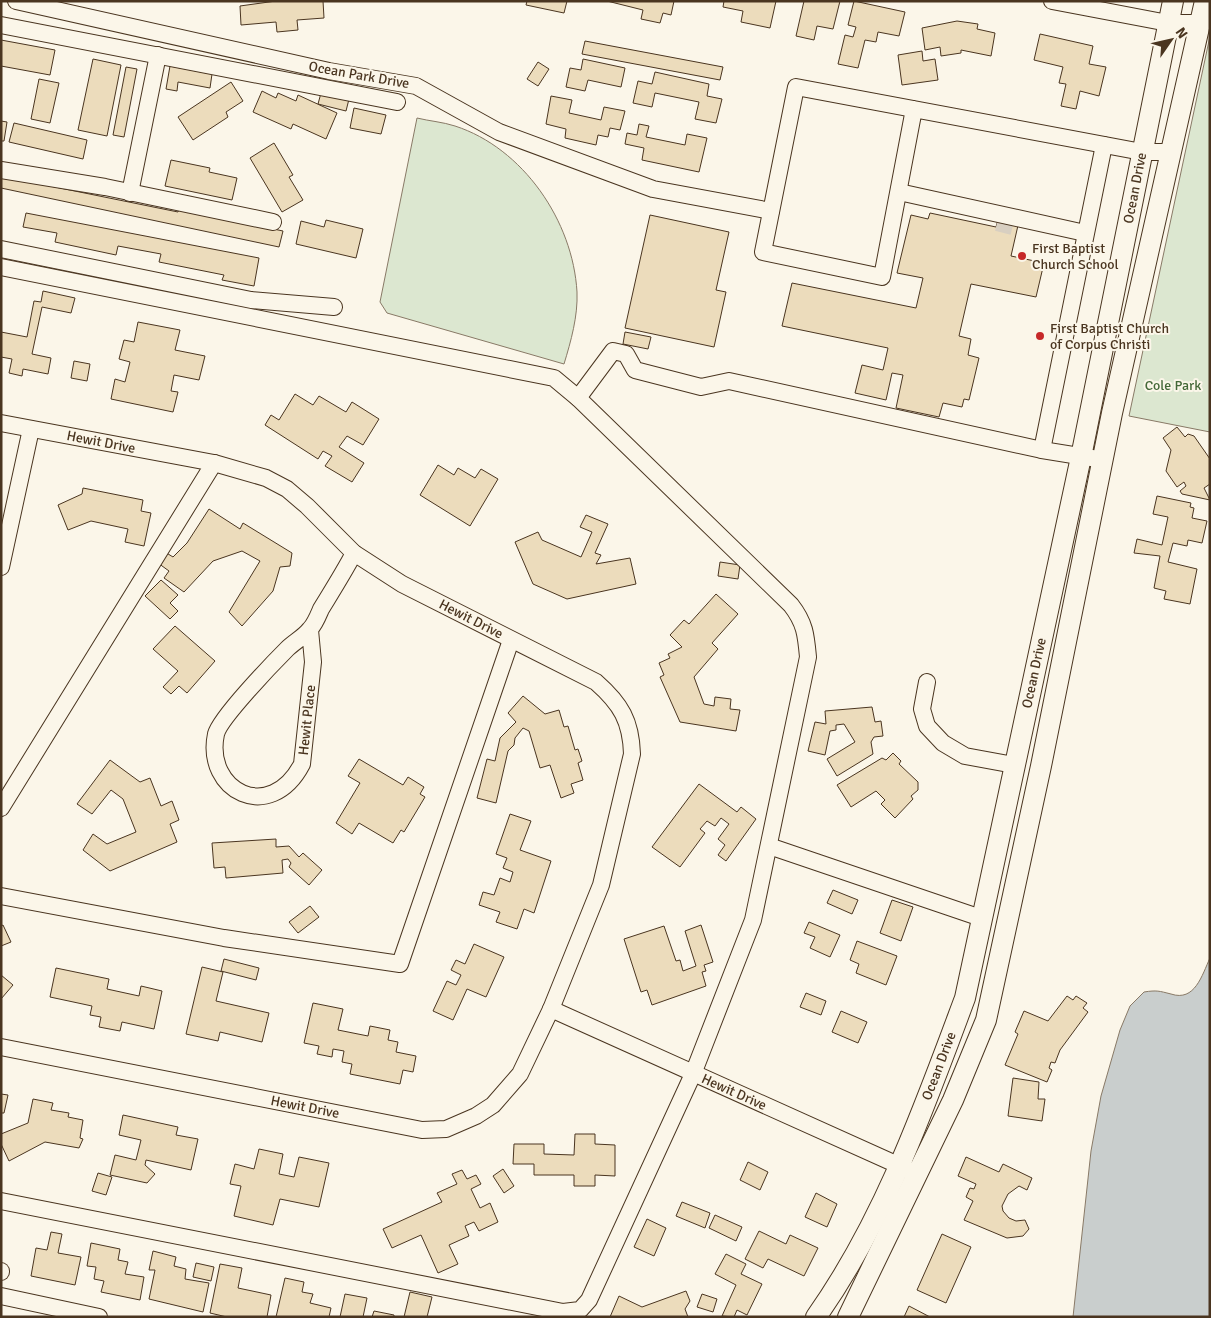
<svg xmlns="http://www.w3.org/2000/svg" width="1211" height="1318" font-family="Signika,sans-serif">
	<rect width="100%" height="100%" fill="#fbf6e9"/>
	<!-- green -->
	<g fill="#dce7d0" stroke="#887966">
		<path d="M1210,36V432L1129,416Z"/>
		<path d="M417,118C429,121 443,122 455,126C523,148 573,221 577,292C578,316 571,341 564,364L387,313L380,302Z"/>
	</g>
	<!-- water -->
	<path fill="#c9cecd" stroke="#887966" d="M1210,958V1317H1073L1091,1151L1101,1096L1120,1030L1130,1006L1144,992C1157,990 1159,991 1171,994C1195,1002 1202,975 1210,958Z"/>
	<!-- building -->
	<g fill="#ecdcbc" stroke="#4a3520">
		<path d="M276,1H323L324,18L297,20L298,30L277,32L276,22L241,25L240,6Z"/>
		<path d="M527,1H567L564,13L526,5Z"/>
		<path d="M607,1H674L671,15L663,13L660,23L641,19L643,10Z"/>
		<path d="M724,1H776L770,28L741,22L743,11L723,7Z"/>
		<path d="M804,1H840L833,29L817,26L814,40L796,36Z"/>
		<path d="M854,1L905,12L899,36L878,32L876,42L865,40L858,68L838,64L845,35L853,37L856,27L848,25Z"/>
		<path d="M957,21L978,24L977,29L995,33L991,56L961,50V53L941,56L940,47L925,50L922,28Z"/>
		<path d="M1040,34L1093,46L1089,64L1106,67L1099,96L1080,91L1076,109L1061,106L1066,84L1059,83L1063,67L1034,60Z"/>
		<path d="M1,40L55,50L50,75L1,66Z"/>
		<path d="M585,41L723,67L720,80L582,54Z"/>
		<path d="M922,51L923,61L935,59L938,80L902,85L898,55Z"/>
		<path d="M93,59L121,65L107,136L78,130Z"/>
		<path d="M583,59L625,68L621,87L588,80L585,91L566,87L570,68L581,70Z"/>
		<path d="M538,62L549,69L538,86L527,79Z"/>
		<path d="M170,66L212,74L210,88L178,82L177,91L166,89Z"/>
		<path d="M126,67L137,69L124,137L113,135Z"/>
		<path d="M655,72L709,84L707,96L722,99L716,123L695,119L699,102L655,93L652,107L633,103L638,81L652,84Z"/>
		<path d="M39,79L59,83L50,123L31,119Z"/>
		<path d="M231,82L243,101L226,112L228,117L193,140L178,117Z"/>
		<path d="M262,91L276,98L278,93L296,101L298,95L337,113L326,139L293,124L291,129L253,112Z"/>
		<path d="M321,93L349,99L346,111L318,104Z"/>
		<path d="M551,96L572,100L569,113L601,120L604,107L625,111L620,130L610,128L608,137L598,135L596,145L565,138L566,129L546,124Z"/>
		<path d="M354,108L386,115L381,134L350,128Z"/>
		<path d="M1,121L7,122L4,141H1Z"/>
		<path d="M14,123L87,140L83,159L9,142Z"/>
		<path d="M639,124L649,126L646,137L685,145L687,134L707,138L699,172L642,160L644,148L625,144L627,133L637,135Z"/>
		<path d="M274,143L293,175L289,177L303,200L282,212L250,158Z"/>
		<path d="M171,160L210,168L209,172L237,178L232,200L165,186Z"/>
		<path d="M1,176L178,212L179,209L283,231L279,247L1,188Z"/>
		<path d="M26,213L259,258L254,286L222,280L224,275L159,262L161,254L118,246L116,255L55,242L57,233L23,227Z"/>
		<path d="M930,213L996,227L999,216L1019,221L1011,256L1044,263L1036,297L971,284L959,336L971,339L968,355L979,358L969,400L964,399L962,407L943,403L939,417L896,408L903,375L892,373L886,400L855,393L862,365L883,370L888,348L782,326L792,283L916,308L923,278L897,273L911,215L928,219Z"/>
		<path d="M650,215L729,232L716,290L726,292L714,347L625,328Z"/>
		<path d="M326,220L363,229L356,258L296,244L301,221L324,227Z"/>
		<path d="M43,291L75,298L71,313L42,307L32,354L51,358L48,374L23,369L22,376L9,373L12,359L1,357V332L27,337L34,301L41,302Z"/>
		<path d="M138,322L180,330L175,350L205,356L199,380L174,375L171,391L178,392L173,412L111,399L115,379L125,382L130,362L119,359L124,340L134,342Z"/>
		<path d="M625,332L651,337L648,349L623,344Z"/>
		<path d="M74,361L90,364L87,381L71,378Z"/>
		<path d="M295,394L313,405L319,396L346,412L352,402L379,419L363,445L347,436L339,447L364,463L352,482L325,466L332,456L323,451L318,459L265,425L271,415L279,420Z"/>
		<path d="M1177,427L1185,437L1188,434L1194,436L1210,459V484L1204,488L1210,500L1182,494L1180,491L1186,486L1184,482L1177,487L1166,471L1171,450L1163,438Z"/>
		<path d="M438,465L454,475L458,468L475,478L481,469L498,479L470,526L420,495Z"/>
		<path d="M83,488L143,500L141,511L151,513L144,546L125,542L128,529L91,521L68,530L58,505L82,494Z"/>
		<path d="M1157,496L1191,503L1190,507L1194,508L1192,518L1207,521L1202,543L1188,540L1187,546L1173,543L1168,562L1197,569L1190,604L1164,599L1166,591L1154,588L1160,556L1134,553L1137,539L1162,545L1168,517L1153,514Z"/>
		<path d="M209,509L240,529L243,523L292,553L290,566L280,567L273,591L242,626L229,612L260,561L242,551L213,561L184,592L164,578L169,571L158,563L165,552L173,557L187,543Z"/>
		<path d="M586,515L608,524L595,553L601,555L596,564L630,558L636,584L567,599L533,584L515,542L538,532L542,540L581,557L592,532L580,527Z"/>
		<path d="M720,562L740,565L738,579L718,576Z"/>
		<path d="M161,580L178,595L170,603L178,611L170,619L145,596Z"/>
		<path d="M716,594L738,614L712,643L718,649L694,677L704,704L714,706L715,697L731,699L730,709L740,710L736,731L680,722L660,677L664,675L659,663L670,658L668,654L682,647L670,635L684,620L689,624Z"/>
		<path d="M175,626L215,661L187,693L179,686L171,694L163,687L178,671L153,649Z"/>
		<path d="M523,696L545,714L559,710L564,727L568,726L575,750L578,749L582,761L578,763L583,780L571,784L574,793L561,798L550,765L540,768L529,731L523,728L515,738L514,745L508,751L496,803L477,798L487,759L495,761L500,738L516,722L508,713Z"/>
		<path d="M872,707L875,722L881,721L883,736L874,737L871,742L873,754L837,776L827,759L855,742L844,724L836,725V730L830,731L825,755L808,751L815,722L826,724L825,711Z"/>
		<path d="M893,753L901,761L899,764L918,782V790L911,796L913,799L895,818L881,804L885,800L876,791L851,807L837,785L882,758L886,760Z"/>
		<path d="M359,759L403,785L408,777L424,787L420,794L425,797L404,832L401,830L393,843L359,823L352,834L336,823L360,783L348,776Z"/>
		<path d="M110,760L140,782L150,778L161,806L172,801L179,820L170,824L177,842L110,871L83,850L93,834L107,844L136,832L123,799L111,790L92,814L77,804Z"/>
		<path d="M699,784L737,812L741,807L756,819L726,861L718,855L725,845L718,839L729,824L721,818L715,826L707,821L700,829L705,833L680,867L652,847Z"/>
		<path d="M510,814L531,821L520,850L551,861L534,913L524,909L517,929L496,922L500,912L479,905L483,892L494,895L500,878L510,882L513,872L503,868L507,858L496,854Z"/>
		<path d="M276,839V847L289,846L299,857L303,853L322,870L309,885L289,867L291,863L288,859L282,860L283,873L226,878L225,867L214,868L212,843Z"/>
		<path d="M833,890L858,900L852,914L827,903Z"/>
		<path d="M892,900L913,907L901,941L880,933Z"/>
		<path d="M310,906L319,917L298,933L289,922Z"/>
		<path d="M809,922L840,935L830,957L810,948L815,937L804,933Z"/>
		<path d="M3,925L11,942L1,946V926Z"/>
		<path d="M701,925L713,962L704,965L706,971L702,972L706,986L652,1005L647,990L641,992L624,939L664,926L676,961L680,960L683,971L696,966L685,931Z"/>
		<path d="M857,941L897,956L886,985L856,973L859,964L850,960Z"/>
		<path d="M474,944L504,957L486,997L467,989L453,1020L433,1011L447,981L456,985L461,975L451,970L456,960L465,964Z"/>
		<path d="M224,959L259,968L256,980L221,971Z"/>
		<path d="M202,967L223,972L216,1001L269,1013L262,1042L220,1032L218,1041L186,1034Z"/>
		<path d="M56,968L109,979L107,989L139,996L141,986L162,991L154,1029L122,1022L120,1031L99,1027L101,1017L90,1015L92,1006L50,997Z"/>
		<path d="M1,975L13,985L1,999Z"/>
		<path d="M806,993L826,1001L821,1015L800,1007Z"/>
		<path d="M1067,996L1073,1000L1076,996L1087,1003L1083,1008L1088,1012L1060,1050L1055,1063L1051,1062L1049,1068L1052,1070L1047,1082L1005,1065L1018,1034L1015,1032L1024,1011L1048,1021Z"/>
		<path d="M313,1003L343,1009L338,1030L368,1036L370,1026L390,1030L388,1040L398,1042L396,1052L416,1056L413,1072L403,1070L400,1084L350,1074L352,1064L342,1062L344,1051L333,1049L332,1057L317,1054L319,1046L304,1043Z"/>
		<path d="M841,1011L867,1022L858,1043L832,1032Z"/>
		<path d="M1013,1078L1039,1082L1038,1099H1045L1042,1121L1008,1116Z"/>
		<path d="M1,1094L8,1095L4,1113H1Z"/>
		<path d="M33,1099L53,1103L51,1110L69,1113L68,1117L83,1120L80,1138L83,1139L79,1148L45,1142L9,1161L1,1144V1134L28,1123Z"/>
		<path d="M123,1115L178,1127L176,1135L198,1139L191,1170L146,1160L145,1165L155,1174L147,1183L110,1175L115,1155L136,1160L141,1140L119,1135Z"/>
		<path d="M575,1134H595V1144L615,1145V1176L595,1175V1186H574V1175H534V1164H513L514,1144H544V1154L574,1155Z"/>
		<path d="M259,1149L283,1154L279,1174L294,1177L299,1157L329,1163L319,1207L280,1199L273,1225L234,1216L241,1186L230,1184L235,1164L254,1169Z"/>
		<path d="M966,1157L999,1172L1003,1164L1032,1178L1027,1190L1019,1186L1008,1194L1002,1206L1003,1211L1009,1218L1016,1221L1025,1220L1029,1229L1023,1236L1007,1238L964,1220L973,1201L966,1197L970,1188L974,1189L976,1184L958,1176Z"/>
		<path d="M748,1162L768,1172L760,1190L740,1180Z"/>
		<path d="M503,1169L514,1186L504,1193L493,1176Z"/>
		<path d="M462,1170L467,1179L476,1175L481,1184L471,1189L480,1208L490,1203L498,1222L479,1231L474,1222L465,1226L469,1236L449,1245L458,1264L438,1273L421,1235L392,1248L383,1229L442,1202L437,1193L457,1184L452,1174Z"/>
		<path d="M98,1173L112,1177L106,1195L92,1191Z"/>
		<path d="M816,1193L837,1204L827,1227L805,1217Z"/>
		<path d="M682,1202L710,1213L705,1228L676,1216Z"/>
		<path d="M715,1215L742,1227L736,1241L709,1228Z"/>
		<path d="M647,1219L666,1228L654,1256L634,1247Z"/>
		<path d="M759,1231L786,1244L790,1235L818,1248L804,1276L768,1259L763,1268L745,1259Z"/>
		<path d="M51,1232L62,1234L58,1253L81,1257L75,1285L31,1276L36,1248L47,1250Z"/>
		<path d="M942,1234L971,1247L946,1303L917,1290Z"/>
		<path d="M91,1243L120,1249L118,1260L128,1262L125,1274L144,1277L140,1300L101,1292L104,1281L94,1279L96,1267L87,1266Z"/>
		<path d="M153,1251L176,1257L174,1266L186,1269L185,1279L209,1283L203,1312L149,1299L155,1270H149Z"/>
		<path d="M726,1254L746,1264L741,1274L762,1284L747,1315L737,1310L734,1317L722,1316L736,1285L715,1274Z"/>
		<path d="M196,1263L214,1267L211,1281L193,1277Z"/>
		<path d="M220,1264L242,1268L238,1288L271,1295L267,1317H227L210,1313Z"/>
		<path d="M285,1278L304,1282L302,1292L313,1294L310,1303L331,1308L329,1317H276Z"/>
		<path d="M686,1291L690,1301L685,1309L688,1317H610L619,1296L642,1307Z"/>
		<path d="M410,1292L432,1297L427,1317H404Z"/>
		<path d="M345,1294L367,1298L363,1317H340Z"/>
		<path d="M702,1294L717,1299L713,1312L697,1307Z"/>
		<path d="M909,1306L930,1317H904Z"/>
		<path d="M374,1311L394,1315V1317H372Z"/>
	</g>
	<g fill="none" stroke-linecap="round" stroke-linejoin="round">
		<!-- minor-tunnel -->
		<path stroke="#d8cfc1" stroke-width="16" stroke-dasharray="16 8" stroke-linecap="butt" d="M997,223L1017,228"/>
		<defs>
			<g id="minor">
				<path d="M16,1L329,71L416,86L499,132L653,189L771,211"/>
				<path d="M1052,1L1168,23H1200"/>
				<path d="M1,25L397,102"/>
				<path d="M914,109L882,277L763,252L796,87L1142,152H1172"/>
				<path d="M1,170L105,187L273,222"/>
				<path d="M899,192L1085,233"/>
				<path d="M130,193L158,55"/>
				<path d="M1,249L251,300L334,307"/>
				<path d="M1,267L554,378L578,398L791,605C805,623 806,635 808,657L753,920L693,1074L589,1300L580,1310L563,1312L1,1201"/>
				<path d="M578,398L613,351L626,354L635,370L701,387L729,381L1042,450L1104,460"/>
				<path d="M1,423L214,463L266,478L287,489L307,506L354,553L402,584L596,682C621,704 631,721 632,754L601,885L551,1009L520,1074L493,1105L476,1116L446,1129L422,1130L1,1047"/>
				<path d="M1042,450L1104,145"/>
				<path d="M1,567L31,429"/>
				<path d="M310,630L313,662L302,764C270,825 204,791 216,734C220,718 273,663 287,649C294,642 304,637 310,629C315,624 318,616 321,609C332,591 344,572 354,553"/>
				<path d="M927,682L922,709L927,726L943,743L965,756L1014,765"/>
				<path d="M1,808L214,463"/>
				<path d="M769,846L981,918"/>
				<path d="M1,896L224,938L400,964L511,640"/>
				<path d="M551,1009L909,1170"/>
				<path d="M1,1272V1271"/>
				<path d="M1,1296L99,1317"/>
			</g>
			<g id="major">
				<path d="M816,1317C884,1221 924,1108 965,998L1081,457L1173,1"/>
				<path d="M848,1317L953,1100L986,1020L1041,766L1112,413L1205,1"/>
			</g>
		</defs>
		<!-- minor casing -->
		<use href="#minor" stroke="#4a3520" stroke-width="18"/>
		<!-- major casing -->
		<use href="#major" stroke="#4a3520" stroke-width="22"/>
		<!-- minor -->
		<use href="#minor" stroke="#fbf6e9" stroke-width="16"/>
		<!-- major -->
		<use href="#major" stroke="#fbf6e9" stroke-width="20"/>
	</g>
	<!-- markers -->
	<g fill="#c62828" stroke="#fbf6e9" stroke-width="2">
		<circle cx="1022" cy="256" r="5"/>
		<circle cx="1040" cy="336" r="5"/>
	</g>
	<g text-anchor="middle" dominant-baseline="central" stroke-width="4" stroke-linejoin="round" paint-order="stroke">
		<!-- street labels -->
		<g font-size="14" fill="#4a3520" stroke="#fbf6e9">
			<text transform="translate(359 75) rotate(10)">Ocean Park Drive</text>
			<text transform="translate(1135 188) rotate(-79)">Ocean Drive</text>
			<text transform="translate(101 442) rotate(11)">Hewit Drive</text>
			<text transform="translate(471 619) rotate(27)">Hewit Drive</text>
			<text transform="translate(1034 673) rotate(-78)">Ocean Drive</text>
			<text transform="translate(307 720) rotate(-84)">Hewit Place</text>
			<text transform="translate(939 1066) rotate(-69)">Ocean Drive</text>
			<text transform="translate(734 1092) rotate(24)">Hewit Drive</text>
			<text transform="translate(305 1107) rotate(11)">Hewit Drive</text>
		</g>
		<!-- poi labels -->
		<g font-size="14" fill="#4a3520" stroke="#fbf6e9" text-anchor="start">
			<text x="1032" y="248">First Baptist<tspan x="1032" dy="16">Church School</tspan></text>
			<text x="1050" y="328">First Baptist Church<tspan x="1050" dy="16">of Corpus Christi</tspan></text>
		</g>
		<!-- park labels -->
		<g font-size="14" fill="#436837" stroke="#fbf6e9">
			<text x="1173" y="385">Cole Park</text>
		</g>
	</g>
	<!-- border -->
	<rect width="1211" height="1318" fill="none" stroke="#4a3520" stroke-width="5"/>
	<!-- north arrow -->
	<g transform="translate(1171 40) rotate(56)" stroke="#fbf6e9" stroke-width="4" paint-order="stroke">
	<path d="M0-4L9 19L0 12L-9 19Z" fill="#4a3520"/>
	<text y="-8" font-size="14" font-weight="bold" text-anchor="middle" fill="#4a3520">N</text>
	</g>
</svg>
